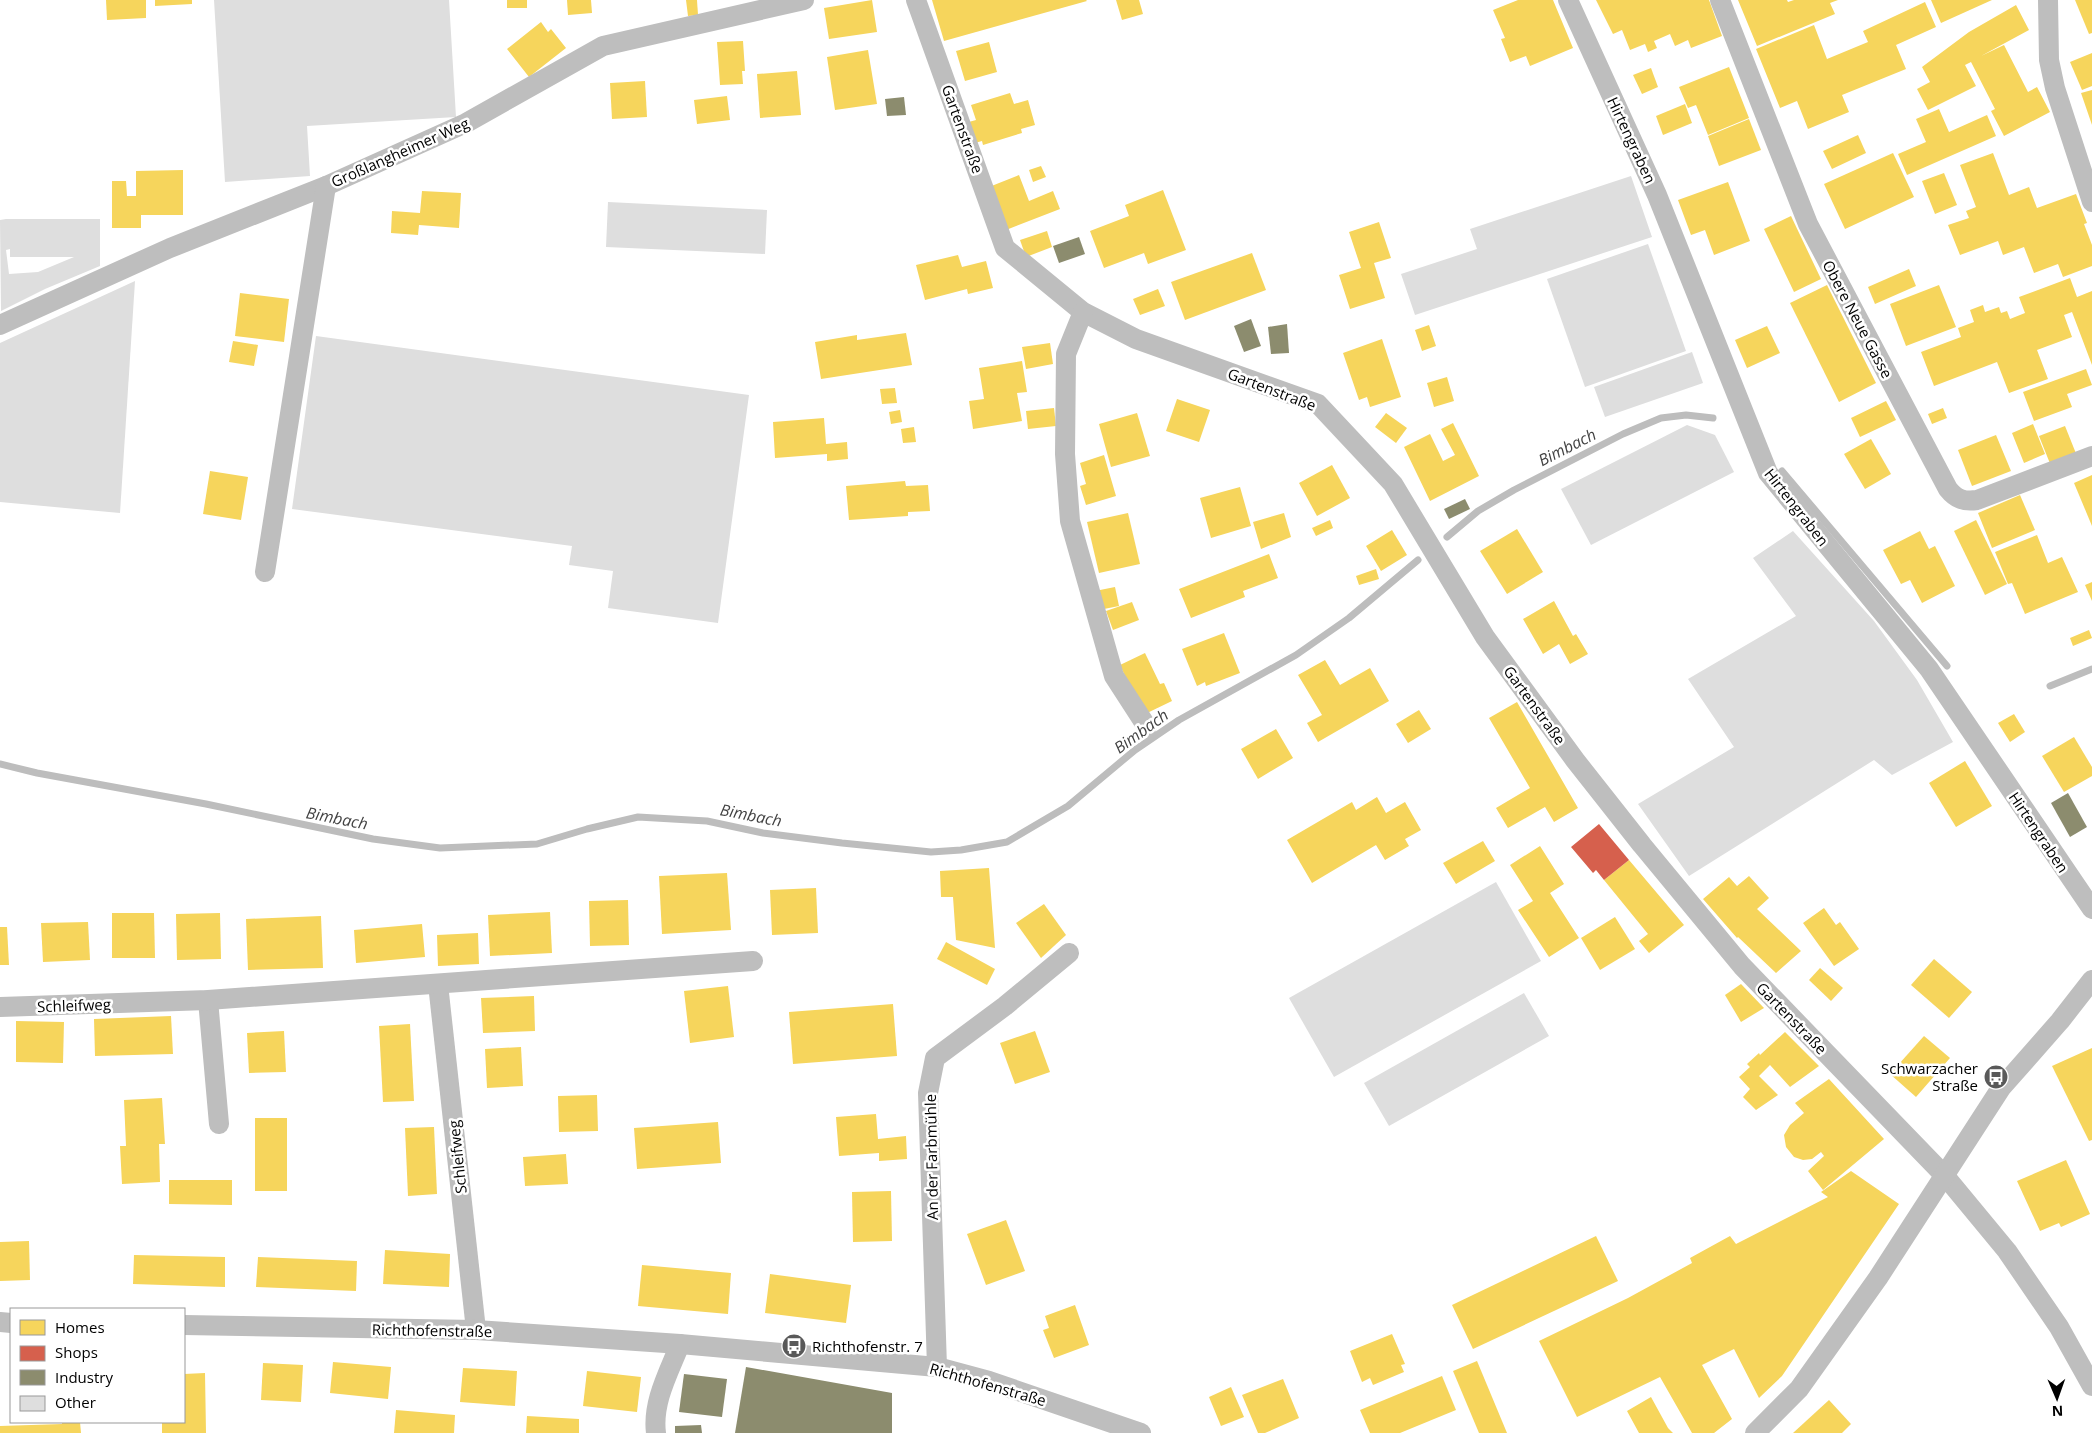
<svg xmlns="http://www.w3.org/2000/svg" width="2092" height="1433" font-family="'Open Sans',sans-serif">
	<rect width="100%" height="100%" fill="#fff"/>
	<!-- homes -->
	<g fill="#f6d55c">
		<path d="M106,0H146V18L107,20Z"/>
		<path d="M155,0H192V4L155,6Z"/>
		<rect x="507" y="0" width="20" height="8"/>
		<path d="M567,0H591L592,13L568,15Z"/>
		<path d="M686,0H697L698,15L688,16Z"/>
		<path d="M872,0L877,32L829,39L824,8Z"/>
		<path d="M932,0H1086L1087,1L944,41Z"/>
		<path d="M1116,0H1139L1143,14L1122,20Z"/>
		<path d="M1518,0H1553L1573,48L1530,66L1526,56L1510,62L1501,39L1505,38L1493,10Z"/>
		<path d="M1596,0H1709L1722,36L1691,48L1688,40L1675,46L1670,34L1654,41L1657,48L1648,52L1645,44L1630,50L1622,30L1613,34Z"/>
		<path d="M1738,0H1787L1788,2L1794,0H1838L1830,3L1835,14L1757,46Z"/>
		<path d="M1931,0H1992L1941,23Z"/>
		<path d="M2075,0H2092V33L2089,34Z"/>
		<path d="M1925,2L1936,27L1896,45L1906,69L1842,95L1849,112L1808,129L1797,101L1780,108L1756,49L1814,25L1827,59L1868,42L1863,31Z"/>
		<path d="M2016,5L2029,30L1981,56L2004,45L2028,92L2037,87L2050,112L2004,136L1991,111L1995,109L1971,62L1965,65L1976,86L1928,110L1917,89L1930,82L1922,67L1969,32Z"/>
		<path d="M541,22L548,32L551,29L566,48L529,77L507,49Z"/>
		<path d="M743,41L745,71H742L743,84L720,85L717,42Z"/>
		<path d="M989,42L997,72L965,81L956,51Z"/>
		<path d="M868,50L877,104L835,110L827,57Z"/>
		<path d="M2092,53V86L2082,90L2070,62Z"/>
		<path d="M1729,67L1749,118L1708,135L1696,105L1688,108L1679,87Z"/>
		<path d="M1651,68L1658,87L1642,94L1633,75Z"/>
		<path d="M797,71L801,115L760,118L757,74Z"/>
		<path d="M645,81L647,117L612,119L610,83Z"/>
		<path d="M2092,90V125L2081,93Z"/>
		<path d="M1010,93L1014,104L1028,100L1035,125L1021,129L1022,133L983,145L982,141L971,144L965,123L976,120L971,105Z"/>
		<path d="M727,96L730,120L697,124L694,100Z"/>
		<path d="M1685,104L1692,123L1663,135L1656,116Z"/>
		<path d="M1939,109L1949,132L1987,115L1996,136L1907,175L1898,154L1926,142L1916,119Z"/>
		<path d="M1749,119L1761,150L1719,166L1708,136Z"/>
		<path d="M1858,135L1866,153L1832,169L1823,151Z"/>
		<path d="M1893,153L1914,197L1845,229L1824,184Z"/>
		<path d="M1993,153L2009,195L2029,187L2037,208L2076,194L2087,223L2084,224L2092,245V266L2063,277L2058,264L2034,273L2024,247L2003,255L1998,241L1960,255L1948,225L1969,218L1966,211L1976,207L1960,165Z"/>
		<path d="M1041,166L1046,177L1033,182L1029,170Z"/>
		<path d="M183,170V215H141V228H112V181H126L127,196H136V171Z"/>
		<path d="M1944,173L1957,205L1935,214L1922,181Z"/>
		<path d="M1019,175L1029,201L1053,191L1060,209L1006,230L989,187Z"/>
		<path d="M1728,182L1750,241L1714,255L1705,230L1691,235L1678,200Z"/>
		<path d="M1163,190L1186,250L1148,264L1144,253L1104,268L1090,231L1129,216L1125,205Z"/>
		<path d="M422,191L461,193L459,228L419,225L418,235L391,233L392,211L420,213Z"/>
		<path d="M1791,216L1821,279L1794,292L1764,229Z"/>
		<path d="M1379,222L1391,258L1374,263L1385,298L1350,309L1339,275L1361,268L1349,232Z"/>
		<path d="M1047,231L1052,247L1026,257L1020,240Z"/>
		<path d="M1252,253L1266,290L1185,320L1171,282Z"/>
		<path d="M958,255L962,267L986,261L993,288L968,294L967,289L925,300L916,265Z"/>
		<path d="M1909,269L1916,286L1875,304L1868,287Z"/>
		<path d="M2070,278L2077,297L2092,291V365L2072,312L2064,315L2072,337L2037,350L2048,379L2009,393L1997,362L1934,386L1921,352L1961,337L1958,328L1974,322L1970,310L1983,305L1985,312L1999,307L2001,313L2007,311L2010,319L2025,313L2019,297Z"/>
		<path d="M1827,285L1876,383L1839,402L1790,303Z"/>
		<path d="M1939,285L1956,327L1906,346L1890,304Z"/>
		<path d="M1158,289L1165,306L1140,315L1133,299Z"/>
		<path d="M240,293L289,299L284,342L235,336Z"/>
		<path d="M1429,325L1436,346L1422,351L1415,330Z"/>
		<path d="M1767,326L1780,353L1747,368L1735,340Z"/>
		<path d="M906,333L912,365L821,379L815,342L857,335V340Z"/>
		<path d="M1382,339L1401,397L1370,407L1367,397L1359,400L1343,353Z"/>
		<path d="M233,341L258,345L254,366L229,362Z"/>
		<path d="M1050,343L1053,364L1026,369L1022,347Z"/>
		<path d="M1022,361L1027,392L1017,393L1022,421L973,429L969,401L984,399L979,368Z"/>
		<path d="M2086,369L2092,385L2067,394L2072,407L2034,421L2023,392Z"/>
		<path d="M1447,377L1454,401L1434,407L1427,383Z"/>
		<path d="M895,388L897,403L882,404L880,389Z"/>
		<path d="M1177,399L1210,410L1199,442L1166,431Z"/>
		<path d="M1886,401L1896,420L1860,437L1851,418Z"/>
		<path d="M1054,408L1056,426L1028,429L1026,411Z"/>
		<path d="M1943,408L1947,418L1932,424L1928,414Z"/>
		<path d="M900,410L902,422L891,424L889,412Z"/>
		<path d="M1137,413L1150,456L1111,467L1099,424Z"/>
		<path d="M1386,413L1407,428L1396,443L1375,427Z"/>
		<path d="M824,418L826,444L847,442L848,459L827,461V454L775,458L773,422Z"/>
		<path d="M1453,423L1479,476L1430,501L1404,447L1430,434L1443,461L1455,455L1441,429Z"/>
		<path d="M2033,424L2045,454L2024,463L2012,433Z"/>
		<path d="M2065,426L2077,456L2051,466L2039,436Z"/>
		<path d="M914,427L916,442L903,443L901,429Z"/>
		<path d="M1996,435L2011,471L1972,486L1958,450Z"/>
		<path d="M1871,439L1891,474L1865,489L1844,454Z"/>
		<path d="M1104,455L1116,496L1086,505L1080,486L1086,484L1080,463Z"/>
		<path d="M1332,465L1350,498L1317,516L1299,483Z"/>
		<path d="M210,471L248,477L241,520L203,514Z"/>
		<path d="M2092,475V526L2074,483Z"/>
		<path d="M905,481L906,486L928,485L930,511L908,512V516L849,520L846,486Z"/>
		<path d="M1240,487L1251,526L1211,538L1200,498Z"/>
		<path d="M2020,495L2035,530L1992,548L1978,513Z"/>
		<path d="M1128,513L1140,564L1099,573L1087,522Z"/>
		<path d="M1284,513L1291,537L1261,549L1253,522Z"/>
		<path d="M1330,520L1333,528L1316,536L1312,528Z"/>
		<path d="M1976,520L2007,584L1985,595L1954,531Z"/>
		<path d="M1517,529L1543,572L1507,594L1480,551Z"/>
		<path d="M1392,530L1407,555L1381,571L1366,546Z"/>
		<path d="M1920,531L1929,549L1935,546L1955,586L1922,603L1910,580L1901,584L1883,550Z"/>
		<path d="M2037,535L2048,563L2062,557L2078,592L2025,614L2012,583L2008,584L1995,552Z"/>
		<path d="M1269,554L1278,578L1243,591L1245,597L1191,618L1179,589Z"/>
		<path d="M1376,569L1379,579L1359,585L1356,576Z"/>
		<path d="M2092,582V601L2085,585Z"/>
		<path d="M1115,587L1119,606L1099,610L1095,591Z"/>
		<path d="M1554,601L1573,636L1576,634L1588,654L1570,664L1559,644L1543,654L1523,619Z"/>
		<path d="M1132,602L1139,620L1113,630L1106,611Z"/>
		<path d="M2089,630L2092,638L2073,646L2070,638Z"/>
		<path d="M1224,633L1240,673L1206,686L1205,682L1197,686L1182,649Z"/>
		<path d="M1145,653L1160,684L1164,683L1172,701L1143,715L1120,665Z"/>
		<path d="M1325,660L1340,685L1370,668L1389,701L1318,742L1307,723L1322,715L1298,675Z"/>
		<path d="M1517,702L1578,808L1554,822L1545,807L1508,828L1496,808L1530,788L1489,718Z"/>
		<path d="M1419,710L1431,729L1408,743L1396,724Z"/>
		<path d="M2014,714L2025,732L2010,742L1998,723Z"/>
		<path d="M1276,729L1293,758L1258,779L1241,749Z"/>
		<path d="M2074,737L2092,767V776L2064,792L2042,756Z"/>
		<path d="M1965,761L1992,806L1956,827L1929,783Z"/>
		<path d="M1377,797L1386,813L1405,802L1421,830L1405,839L1409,846L1385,860L1376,845L1312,883L1287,840L1352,802L1356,810Z"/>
		<path d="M1483,841L1495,861L1456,884L1443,863Z"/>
		<path d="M1540,846L1564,884L1550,893L1579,938L1549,957L1518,910L1533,901L1510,865Z"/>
		<path d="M1629,860L1684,925L1649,953L1639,941L1648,934L1604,880Z"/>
		<path d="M989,868L995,948L956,940L953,897H941L940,871Z"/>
		<path d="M727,873L731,930L662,934L659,876Z"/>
		<path d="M1749,876L1769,898L1757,909L1801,951L1776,973L1738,937L1737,938L1703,899L1729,877L1737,886Z"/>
		<path d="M816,888L818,933L772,935L770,890Z"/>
		<path d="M628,900L629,945L590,946L589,901Z"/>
		<path d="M1044,904L1066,935L1041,958L1016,923Z"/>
		<path d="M1824,908L1836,925L1840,922L1859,949L1834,966L1803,923Z"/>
		<path d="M550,912L552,953L490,956L488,915Z"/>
		<path d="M112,913H154L155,958H112Z"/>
		<path d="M220,913L221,959L177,960L176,914Z"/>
		<path d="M321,916L323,968L248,970L246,919Z"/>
		<path d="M1615,917L1635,949L1600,970L1581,938Z"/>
		<path d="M88,922L90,960L43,962L41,923Z"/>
		<path d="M422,924L425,957L356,963L354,930Z"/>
		<path d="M0,927H7L9,965H0Z"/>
		<path d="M478,933L479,964L438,966L437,935Z"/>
		<path d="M946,942L995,969L987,985L937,959Z"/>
		<path d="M1934,959L1972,992L1949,1018L1911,985Z"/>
		<path d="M1820,968L1843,988L1831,1001L1809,980Z"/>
		<path d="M1741,984L1764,1008L1741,1022L1725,995Z"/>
		<path d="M728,986L734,1037L690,1043L684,991Z"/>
		<path d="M534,996L535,1031L483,1033L481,998Z"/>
		<path d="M893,1004L897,1056L793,1064L789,1012Z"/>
		<path d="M171,1016L173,1054L95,1056L94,1019Z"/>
		<path d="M16,1021L64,1022L63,1063L16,1062Z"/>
		<path d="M410,1024L414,1101L383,1102L379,1026Z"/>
		<path d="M284,1031L286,1072L249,1073L247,1033Z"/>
		<path d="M1035,1031L1050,1072L1015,1084L1000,1043Z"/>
		<path d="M1785,1032L1819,1066L1790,1087L1770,1065L1759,1076L1778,1095L1756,1110L1743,1097L1750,1089L1739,1077L1750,1067L1747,1064L1759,1053L1760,1055Z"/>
		<path d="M1924,1036L1950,1058L1916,1097L1890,1074Z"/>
		<path d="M521,1047L523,1086L487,1088L485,1049Z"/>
		<path d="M2092,1048V1140L2089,1141L2052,1066Z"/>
		<path d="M1829,1079L1884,1139L1823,1190L1808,1171L1824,1156L1821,1152L1812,1159L1803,1160L1794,1157L1786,1147L1784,1135L1790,1125L1804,1113L1795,1103Z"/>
		<path d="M597,1095L598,1131L559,1132L558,1096Z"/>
		<path d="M162,1098L165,1144H159L160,1182L122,1184L120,1146H126L124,1100Z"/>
		<path d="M876,1114L878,1139L906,1136L907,1159L879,1161V1153L839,1156L836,1117Z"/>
		<rect x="255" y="1118" width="32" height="73"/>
		<path d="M718,1122L721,1163L637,1169L634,1128Z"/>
		<path d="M434,1127L437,1194L408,1196L405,1128Z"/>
		<path d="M566,1154L568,1184L525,1186L523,1157Z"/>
		<path d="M2066,1160L2090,1214L2061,1227L2059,1223L2040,1231L2017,1181Z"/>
		<path d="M1851,1171L1899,1204L1782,1376L1759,1398L1734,1349L1702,1365L1732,1419L1714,1433H1692L1660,1377L1577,1417L1539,1341L1628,1298L1692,1263L1690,1258L1730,1236L1736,1244L1828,1197L1821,1192Z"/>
		<path d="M169,1180H232V1205L169,1204Z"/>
		<path d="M891,1191L892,1241L853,1242L852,1192Z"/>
		<path d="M1006,1220L1025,1271L986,1285L967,1234Z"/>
		<path d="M1596,1236L1618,1281L1473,1349L1452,1305Z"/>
		<path d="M29,1241L30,1280L0,1281V1242Z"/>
		<path d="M385,1250L450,1254L449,1287L383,1284Z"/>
		<path d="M134,1255L225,1257V1287L133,1284Z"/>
		<path d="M258,1257L357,1261L356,1291L256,1287Z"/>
		<path d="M642,1265L731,1273L728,1314L638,1306Z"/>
		<path d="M770,1274L851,1285L846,1323L765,1313Z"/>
		<path d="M1075,1305L1089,1345L1054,1358L1043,1330L1049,1328L1045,1316Z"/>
		<path d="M1392,1334L1405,1364L1401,1365L1404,1372L1373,1385L1370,1378L1362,1382L1350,1351Z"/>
		<path d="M1477,1361L1507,1433H1479L1453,1371Z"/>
		<path d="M333,1362L391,1367L388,1399L330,1393Z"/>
		<path d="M263,1363L303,1365L301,1402L261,1400Z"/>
		<path d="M463,1368L517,1371L515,1406L460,1402Z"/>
		<path d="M587,1371L641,1377L637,1412L583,1406Z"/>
		<path d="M205,1373L206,1433H162V1422H184V1374Z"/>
		<path d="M1442,1376L1456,1410L1400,1433H1370L1360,1410Z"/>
		<path d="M1283,1379L1299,1418L1265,1433H1258L1242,1395Z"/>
		<path d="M1231,1387L1244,1417L1221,1426L1209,1397Z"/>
		<path d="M1651,1397L1668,1428L1673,1433H1639L1627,1411Z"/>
		<path d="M1829,1400L1851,1424L1842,1433H1793Z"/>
		<path d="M396,1410L455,1415L454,1433H394Z"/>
		<path d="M527,1416L579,1419V1433H526Z"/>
		<path d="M62,1422H80L81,1433H0V1426L62,1424Z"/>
	</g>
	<!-- shops -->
	<path fill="#d6604d" d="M1599,824L1629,860L1604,880L1596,870L1593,873L1571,847Z"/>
	<!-- industry -->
	<g fill="#8c8c6e">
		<path d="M904,97L906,115L887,116L885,99Z"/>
		<path d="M1079,237L1085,254L1059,263L1053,246Z"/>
		<path d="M1251,319L1261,346L1244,352L1234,326Z"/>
		<path d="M1287,324L1289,353L1271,354L1268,327Z"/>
		<path d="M1465,499L1470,509L1449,519L1444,509Z"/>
		<path d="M2068,793L2087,827L2070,837L2051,803Z"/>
		<path d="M746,1367L892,1393V1433H735Z"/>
		<path d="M684,1374L727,1379L722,1417L679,1412Z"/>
		<path d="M701,1425L702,1433H675V1426Z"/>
	</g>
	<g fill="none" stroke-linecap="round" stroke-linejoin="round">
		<!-- stream -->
		<g stroke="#bdbdbd" stroke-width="7">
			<path d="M1782,471L1947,666"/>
			<path d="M1447,537L1478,511L1514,490L1623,434L1661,418L1686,415L1713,418"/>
			<path d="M2050,686L2092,669"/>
			<path d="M0,764L37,773L206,804L373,839L440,848L537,844L587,829L638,817L707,821L763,833L842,843L931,852L961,850L1007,842L1068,806L1135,750L1179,720L1296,655L1349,618L1418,560"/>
		</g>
	</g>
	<!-- building -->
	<g fill="#dedede" fill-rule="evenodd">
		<path d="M214,0H449L456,117L307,126L310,176L225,182Z"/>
		<path d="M1631,176L1652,237L1415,315L1401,274L1477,249L1470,229Z"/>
		<path d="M608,202L767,210L765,254L606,247Z"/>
		<path d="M6,219H100V266L45,289L1,311L0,220ZM10,249V257H74L38,272L9,274L6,250Z"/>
		<path d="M1648,244L1686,351L1585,387L1547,279Z"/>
		<path d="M135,281L120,513L0,502V343Z"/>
		<path d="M316,336L749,395L718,623L608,608L613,571L569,565L572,546L292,509Z"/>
		<path d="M1692,352L1703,383L1605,417L1594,387Z"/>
		<path d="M1687,425L1715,435L1734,472L1591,545L1561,489Z"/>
		<path d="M1793,531L1874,621L1917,680L1953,742L1892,775L1874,760L1689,876L1638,804L1734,747L1688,679L1796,616L1753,558Z"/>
		<path d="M1496,882L1541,961L1334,1077L1289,998Z"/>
		<path d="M1524,993L1549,1036L1389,1126L1364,1083Z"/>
	</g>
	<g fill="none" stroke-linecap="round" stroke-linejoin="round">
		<!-- street -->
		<g stroke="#bebebe" stroke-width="20">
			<path d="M916,0L1005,248L1083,312L1136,339L1318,404L1393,484L1485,637L1575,760L1642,845L1742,966L1945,1176L2007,1251L2059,1327L2092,1386"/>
			<path d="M1568,0L1657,195L1768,473L1929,669L2092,909"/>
			<path d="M1720,0L1808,224L1948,489C1956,499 1964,502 1977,500L2092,456"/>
			<path d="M2048,0L2049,60L2055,88L2092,202"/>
			<path d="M1083,312L1066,354L1065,454L1070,521L1114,676L1147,727"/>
			<path d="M0,325L170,248L326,186L466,123L603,46L804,0"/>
			<path d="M265,572L326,186"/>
			<path d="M438,984L476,1330"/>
			<path d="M208,1000L219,1124"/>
			<path d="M0,1007L208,1000L753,961"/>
			<path d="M0,1322L11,1323"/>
			<path d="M184,1325L476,1330L680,1344L937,1367L989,1381L1141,1433"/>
			<path d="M937,1367L928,1093L935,1058L1005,1006L1069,953"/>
			<path d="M656,1433C652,1402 669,1372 680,1344"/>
			<path d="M1755,1433L1799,1389L1878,1278L2001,1088L2060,1021L2092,980"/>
		</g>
	</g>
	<!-- icons -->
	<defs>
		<symbol id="bus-disc" viewBox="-11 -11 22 22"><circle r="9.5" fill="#595959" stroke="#fff"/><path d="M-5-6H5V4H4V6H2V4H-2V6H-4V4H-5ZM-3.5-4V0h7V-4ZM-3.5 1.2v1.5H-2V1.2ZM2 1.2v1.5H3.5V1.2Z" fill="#fff"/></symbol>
	</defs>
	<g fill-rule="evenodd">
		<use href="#bus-disc" x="1982" y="1063" width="28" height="28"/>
		<use href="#bus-disc" x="780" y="1332" width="28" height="28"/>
	</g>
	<g text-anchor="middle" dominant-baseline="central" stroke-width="5" stroke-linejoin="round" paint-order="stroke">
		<!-- street labels -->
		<g font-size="15" fill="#000" stroke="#fff">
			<text transform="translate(963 129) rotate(70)">Gartenstraße</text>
			<text transform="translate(1632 140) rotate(65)">Hirtengraben</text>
			<text transform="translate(400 152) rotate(-24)">Großlangheimer Weg</text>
			<text transform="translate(1858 319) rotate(62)">Obere Neue Gasse</text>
			<text transform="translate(1272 389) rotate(21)">Gartenstraße</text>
			<text transform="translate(1797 507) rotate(52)">Hirtengraben</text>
			<text transform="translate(1535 705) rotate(54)">Gartenstraße</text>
			<text transform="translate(2039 832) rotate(56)">Hirtengraben</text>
			<text transform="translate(74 1005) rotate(-2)">Schleifweg</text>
			<text transform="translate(1792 1018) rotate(46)">Gartenstraße</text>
			<text transform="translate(457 1157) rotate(-96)">Schleifweg</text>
			<text transform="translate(931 1157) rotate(-91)">An der Farbmühle</text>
			<text transform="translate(432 1330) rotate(1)">Richthofenstraße</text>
			<text transform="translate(988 1384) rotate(16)">Richthofenstraße</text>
		</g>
		<!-- poi labels -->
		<g font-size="15" fill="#000" stroke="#fff" text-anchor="end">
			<text x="1978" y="1068">Schwarzacher<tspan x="1978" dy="17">Straße</tspan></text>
			<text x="812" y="1346" text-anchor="start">Richthofenstr. 7</text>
		</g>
		<!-- water labels -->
		<g font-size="16" font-style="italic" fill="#424242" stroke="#fff">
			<text transform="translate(1567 447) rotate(-27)">Bimbach</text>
			<text transform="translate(1141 731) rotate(-36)">Bimbach</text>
			<text transform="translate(751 815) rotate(11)">Bimbach</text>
			<text transform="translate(337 818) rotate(11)">Bimbach</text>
		</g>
	</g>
	<!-- legend -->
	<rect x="10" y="1308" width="175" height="115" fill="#ffffff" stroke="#999999"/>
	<rect x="20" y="1320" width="25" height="15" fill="#f6d55c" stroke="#999999"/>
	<text x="55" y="1333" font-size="15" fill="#000000">Homes</text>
	<rect x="20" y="1346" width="25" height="15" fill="#d6604d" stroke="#999999"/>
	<text x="55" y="1358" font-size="15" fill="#000000">Shops</text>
	<rect x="20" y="1370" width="25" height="15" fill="#8c8c6e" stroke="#999999"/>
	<text x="55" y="1383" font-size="15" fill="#000000">Industry</text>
	<rect x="20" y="1396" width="25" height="15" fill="#dedede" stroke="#999999"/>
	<text x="55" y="1408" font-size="15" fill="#000000">Other</text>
	<!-- north arrow -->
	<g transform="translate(2057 1398) rotate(178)" stroke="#ffffff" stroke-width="4" paint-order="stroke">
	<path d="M0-4L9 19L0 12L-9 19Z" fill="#000000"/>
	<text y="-8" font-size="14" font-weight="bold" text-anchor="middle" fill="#000000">N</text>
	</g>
</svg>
